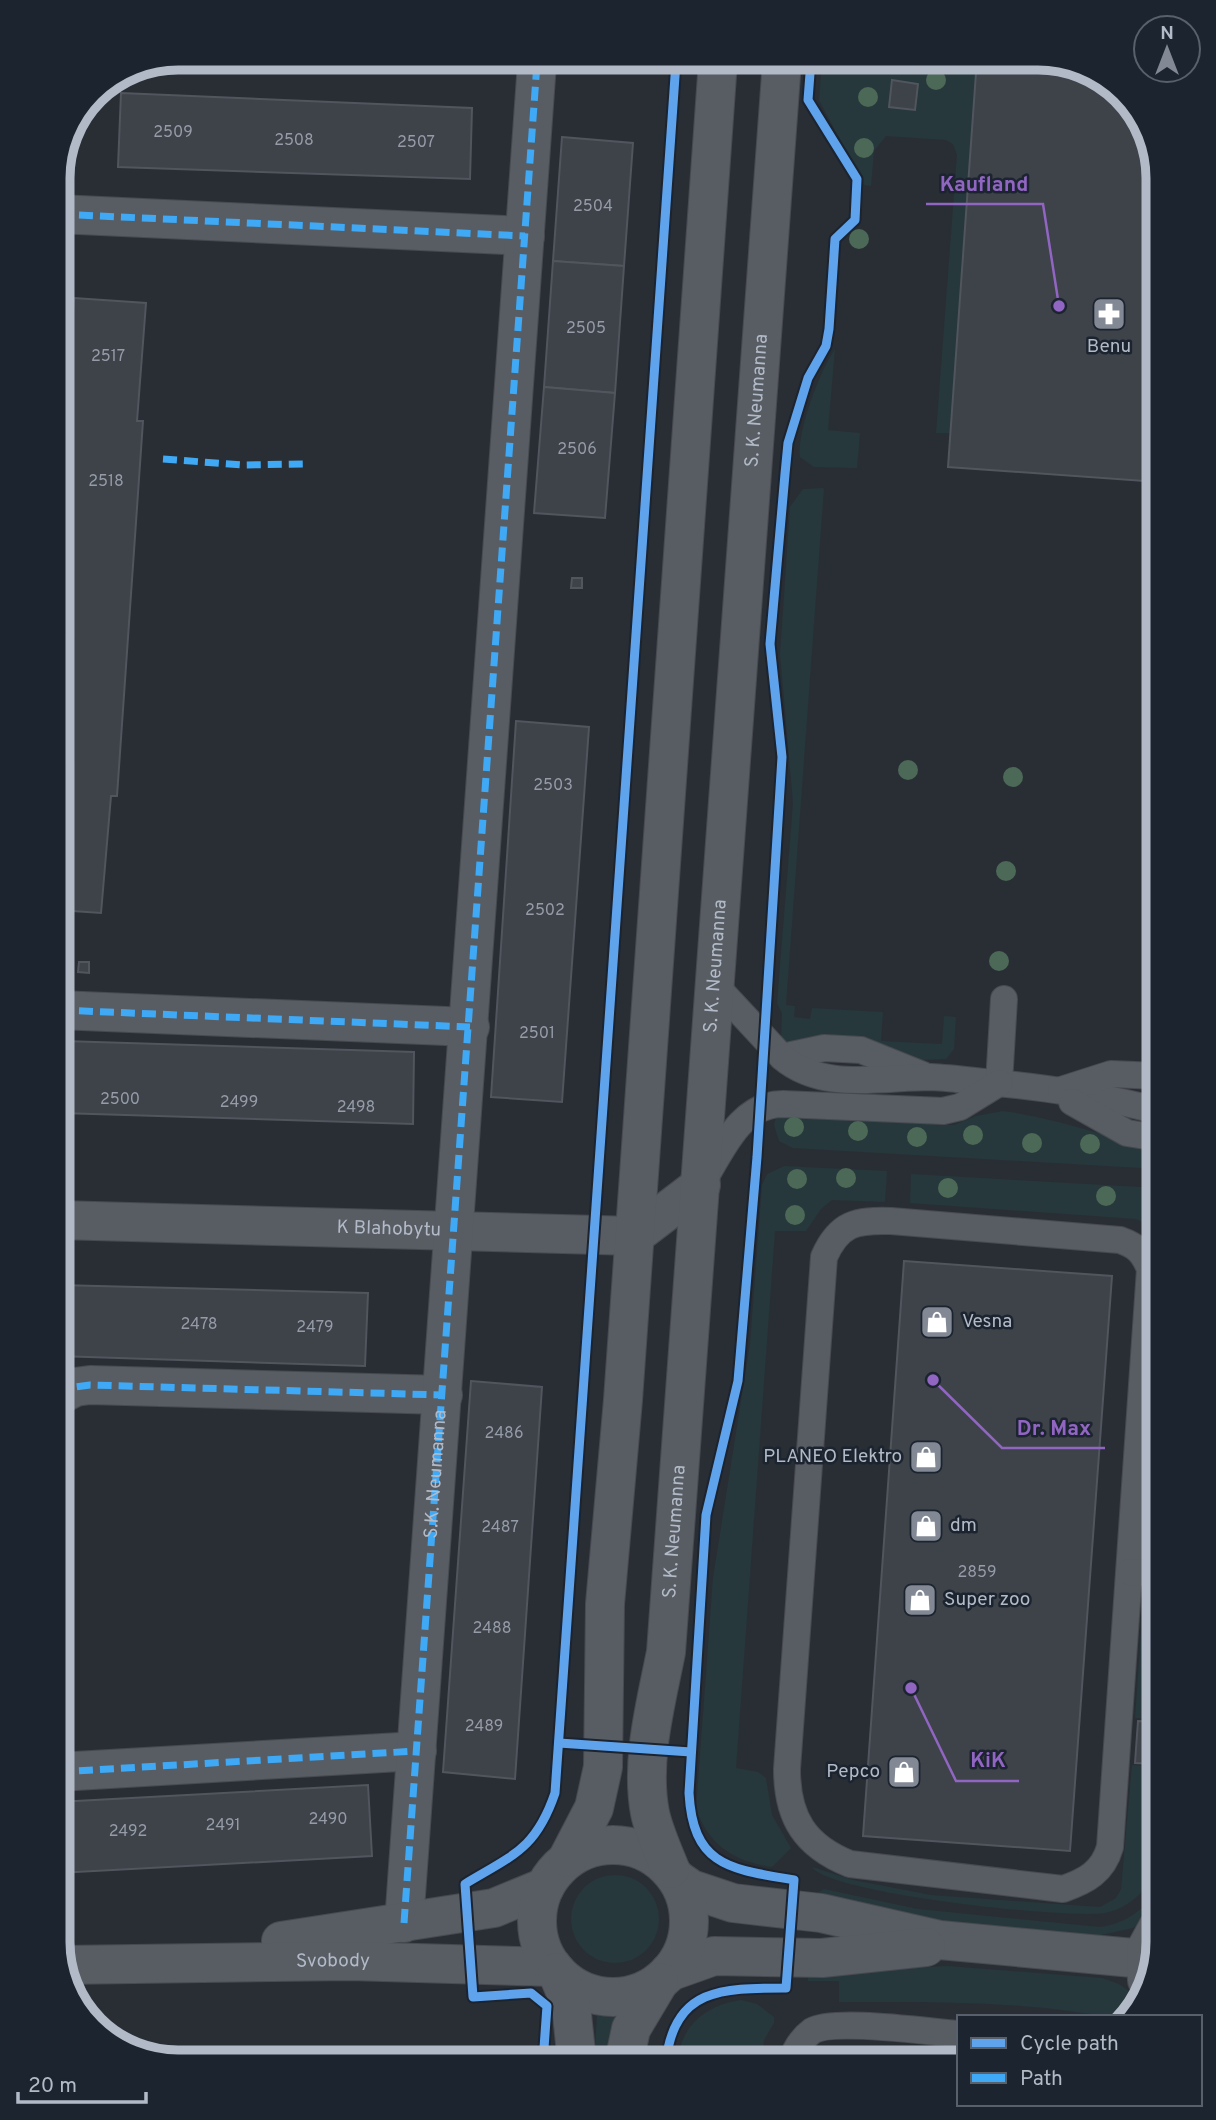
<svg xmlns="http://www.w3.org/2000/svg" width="1216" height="2120" font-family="Overpass,sans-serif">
	<rect width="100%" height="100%" fill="#292e35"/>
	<!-- green -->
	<g fill="#26383b">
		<path d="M977,59L950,433H936L957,155L953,144L946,140L886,136L874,151L871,186L864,185L819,100L822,60Z"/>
		<path d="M835,349L828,430L860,433L857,468L814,467L800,457C797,430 820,371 835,349Z"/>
		<path d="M824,488L786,1005L795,1006L794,1017L810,1019L812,1008L883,1012L881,1041L942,1044L944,1016L956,1017L954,1049L946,1059L920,1060L781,1041L782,1013L777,1003L793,803L780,654L790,507L803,489Z"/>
		<path d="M1003,1111C1057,1118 1106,1137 1158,1149V1169L793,1148L779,1141L774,1125L776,1117L954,1125L976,1116Z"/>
		<path d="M784,1166L887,1171L885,1202L832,1200L821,1209L806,1231H775L736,1768L758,1772L766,1778L772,1815L791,1848L772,1867C733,1861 710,1846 696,1809L713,1578L750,1344L762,1185L767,1174Z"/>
		<path d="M911,1174L1158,1188V1229L1136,1219L910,1203Z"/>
		<path d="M1158,1595V1719L1135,1718L1142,1618L1146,1606Z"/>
		<path d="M1132,1765L1158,1767C1158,1798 1164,1863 1145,1888C1135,1901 1120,1910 1105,1913C1067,1919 830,1894 812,1867L853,1880L931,1895L1100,1907L1116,1898L1121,1889Z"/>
		<circle cx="615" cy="1919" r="44"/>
		<path d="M824,1889L918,1909L1100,1927C1126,1923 1141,1911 1158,1892V1911L1133,1928L1097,1936L950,1925L815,1894Z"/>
		<path d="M949,1966L1102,1978L1119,1984L1141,1999L1138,2009L1129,2017C1096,2017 1066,2009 1033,2007C968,2001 904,2002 839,2002V1981H808V1972Z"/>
		<path d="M741,2000L757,2004L774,2017V2023L764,2040L762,2062H678C680,2026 706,2005 741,2000Z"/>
		<path d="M597,2015L616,2017L613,2062H594Z"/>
	</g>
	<!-- building -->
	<g fill="#3e4249" stroke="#51555d" stroke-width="2">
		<path d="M1047,58L1105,78L1146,125L1158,178V482L948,467L977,59Z"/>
		<path d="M892,80L918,84L915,110L889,107Z"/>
		<path d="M121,93L472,108L470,179L118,167Z"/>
		<path d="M562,137L633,143L624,266L553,261Z"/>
		<path d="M553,261L624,266L615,393L544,387Z"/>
		<path d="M74,298L146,303L137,421H143L117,796H111L101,913L58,910V605L71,417H66Z"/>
		<path d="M544,387L615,393L605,518L534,513Z"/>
		<path d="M572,578H582V588H571Z"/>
		<path d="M516,721L589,727L562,1102L491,1097Z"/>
		<path d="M79,962H89V973L78,972Z"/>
		<path d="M63,1041L414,1052L413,1124L61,1113Z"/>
		<path d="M904,1261L1112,1276L1070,1851L863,1836Z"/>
		<path d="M58,1285L368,1293L365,1366L58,1356Z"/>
		<path d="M471,1381L542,1387L515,1779L443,1772Z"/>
		<path d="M1138,1721L1158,1722L1155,1764L1135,1763Z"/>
		<path d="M368,1785L372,1856L58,1873V1802Z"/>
		<path d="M848,2053L959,2060V2062H847Z"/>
	</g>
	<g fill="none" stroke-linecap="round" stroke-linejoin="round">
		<defs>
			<g id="service">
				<path d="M715,985L782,1057L824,1048L861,1050L923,1075"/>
				<path d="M782,1057C823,1092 882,1077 931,1077C952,1078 974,1081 995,1083C1043,1087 1112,1098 1158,1111"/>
				<path d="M999,1083L1004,999"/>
				<path d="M1061,1090L1111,1074L1158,1076"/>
				<path d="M1072,1102L1127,1133L1158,1138"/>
				<path d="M703,1181C723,1149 740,1104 783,1104L943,1111L960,1107L999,1083"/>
				<path d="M891,1221L1120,1240C1137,1246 1143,1252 1150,1269L1110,1847C1103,1872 1086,1881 1063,1889L850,1864C805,1846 787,1818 787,1769L824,1257C839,1223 856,1220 891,1221Z"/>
				<path d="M1130,1572L1158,1574"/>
				<path d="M791,2062C795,2050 801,2039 812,2031C834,2018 929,2032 959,2034"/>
			</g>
			<g id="minor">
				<path d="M58,214L525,236"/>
				<path d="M58,1010L470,1027"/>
				<path id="s1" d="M58,1220L634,1236L701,1185"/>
				<path d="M58,1396L75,1387L90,1385L443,1395"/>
				<path d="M58,1772L417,1751"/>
				<path d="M678,1880L691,1889L733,1903L821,1913L940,1940L1144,1959"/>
				<path d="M404,1923L537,63"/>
				<path d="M281,1941L494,1908L545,1887"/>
				<path id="s2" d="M63,1965L350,1961L553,1967"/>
				<path d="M669,1972L714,1956L822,1958L926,1947"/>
				<path d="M1147,1980L1146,1949L1158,1927"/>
			</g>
			<g id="tertiary">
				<circle cx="613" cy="1921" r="76"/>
				<path d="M568,1858L594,1808L603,1767L605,1604L623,1400L718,61"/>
				<path id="s3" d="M670,1869C663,1851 654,1832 650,1813C640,1761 656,1703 666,1652L782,61"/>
				<path d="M557,1972L571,2005L577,2062"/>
				<path d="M624,2062L631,2029L659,1982"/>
			</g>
		</defs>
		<!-- service casing -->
		<use href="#service" stroke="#474a50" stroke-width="28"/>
		<!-- minor casing -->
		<use href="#minor" stroke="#474a50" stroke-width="40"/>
		<!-- tertiary casing -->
		<use href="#tertiary" stroke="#474a50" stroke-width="40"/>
		<!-- service -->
		<use href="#service" stroke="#585c63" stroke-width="26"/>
		<!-- minor -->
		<use href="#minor" stroke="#585c63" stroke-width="38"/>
		<!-- tertiary -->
		<use href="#tertiary" stroke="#585c63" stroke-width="38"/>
		<!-- quiet -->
		<g stroke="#3fa9f5" stroke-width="7" stroke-dasharray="14 7" stroke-linecap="butt">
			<path d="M58,214L525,236"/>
			<path d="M163,459L243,465L303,464"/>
			<path d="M58,1010L470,1027"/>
			<path d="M58,1396L75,1387L90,1385L443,1395"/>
			<path d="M58,1772L417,1751"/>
			<path id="s4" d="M404,1923L537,63"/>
		</g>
		<defs>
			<g id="cycleway">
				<path d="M559,1743L691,1752"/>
				<path d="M543,2062L547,2006L531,1993L473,1997L465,1884C513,1855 536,1849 555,1793L676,62"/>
				<path d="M666,2062C674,1987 724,1988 786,1988L794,1880C731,1869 693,1867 689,1793L706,1515L738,1381L757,1157L782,757L770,644L785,474L788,443L808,378L826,346L829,329L835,239L855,220L857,179L808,100L811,60"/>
			</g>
		</defs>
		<!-- cycleway casing -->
		<use href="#cycleway" stroke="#1c2430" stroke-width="13"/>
		<!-- cycleway -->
		<use href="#cycleway" stroke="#60a3ed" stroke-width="9"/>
	</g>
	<!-- trees -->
	<g fill="#4c6857">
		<circle cx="936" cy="80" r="10"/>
		<circle cx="868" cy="97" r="10"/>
		<circle cx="864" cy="148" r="10"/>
		<circle cx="859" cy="239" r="10"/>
		<circle cx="908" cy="770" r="10"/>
		<circle cx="1013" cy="777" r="10"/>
		<circle cx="1006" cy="871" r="10"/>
		<circle cx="999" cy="961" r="10"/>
		<circle cx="794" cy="1127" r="10"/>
		<circle cx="858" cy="1131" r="10"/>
		<circle cx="973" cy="1135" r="10"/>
		<circle cx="917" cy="1137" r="10"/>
		<circle cx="1032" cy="1143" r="10"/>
		<circle cx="1090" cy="1144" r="10"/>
		<circle cx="846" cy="1178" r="10"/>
		<circle cx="797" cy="1179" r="10"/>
		<circle cx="948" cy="1188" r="10"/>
		<circle cx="1106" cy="1196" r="10"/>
		<circle cx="795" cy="1215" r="10"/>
	</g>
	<!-- icons -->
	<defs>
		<symbol id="pharmacy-square" viewBox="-11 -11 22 22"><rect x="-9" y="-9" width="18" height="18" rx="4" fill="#828994" stroke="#1c2430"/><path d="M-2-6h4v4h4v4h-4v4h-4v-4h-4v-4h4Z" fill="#fff"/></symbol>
		<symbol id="shop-square" viewBox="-11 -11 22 22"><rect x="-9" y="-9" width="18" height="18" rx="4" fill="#828994" stroke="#1c2430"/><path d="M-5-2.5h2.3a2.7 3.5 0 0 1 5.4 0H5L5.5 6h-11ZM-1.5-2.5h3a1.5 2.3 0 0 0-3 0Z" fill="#fff"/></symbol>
	</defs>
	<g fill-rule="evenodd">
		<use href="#pharmacy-square" x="1090" y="295" width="38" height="38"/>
		<use href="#shop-square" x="918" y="1303" width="38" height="38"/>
		<use href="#shop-square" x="907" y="1438" width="38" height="38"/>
		<use href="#shop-square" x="907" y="1507" width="38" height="38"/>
		<use href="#shop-square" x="901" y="1581" width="38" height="38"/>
		<use href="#shop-square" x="885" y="1753" width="38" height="38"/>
	</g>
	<g text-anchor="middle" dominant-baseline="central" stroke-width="5" stroke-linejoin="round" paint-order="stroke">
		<!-- number labels -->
		<g font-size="16" fill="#959ca8">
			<text x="173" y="133">2509</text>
			<text x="294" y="141">2508</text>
			<text x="416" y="143">2507</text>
			<text x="593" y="207">2504</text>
			<text x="586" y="329">2505</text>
			<text x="108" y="357">2517</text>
			<text x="577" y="450">2506</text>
			<text x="106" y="482">2518</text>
			<text x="553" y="786">2503</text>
			<text x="545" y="911">2502</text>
			<text x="537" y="1034">2501</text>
			<text x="120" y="1100">2500</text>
			<text x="239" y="1103">2499</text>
			<text x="356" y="1108">2498</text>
			<text x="199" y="1325">2478</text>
			<text x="315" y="1328">2479</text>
			<text x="504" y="1434">2486</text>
			<text x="500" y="1528">2487</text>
			<text x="977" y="1573">2859</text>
			<text x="492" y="1629">2488</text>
			<text x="484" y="1727">2489</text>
			<text x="328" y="1820">2490</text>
			<text x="223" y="1826">2491</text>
			<text x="128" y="1832">2492</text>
		</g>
		<!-- poi labels -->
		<g font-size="19" fill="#b2bac7" stroke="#1c2430" text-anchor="start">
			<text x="1109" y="347" text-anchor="middle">Benu</text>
			<text x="962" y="1322">Vesna</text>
			<text x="902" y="1457" text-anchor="end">PLANEO Elektro</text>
			<text x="950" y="1526">dm</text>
			<text x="944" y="1600">Super zoo</text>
			<text x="880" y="1772" text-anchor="end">Pepco</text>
		</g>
		<!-- street labels -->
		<g font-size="19" fill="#b2bac7" stroke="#1c2430">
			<text stroke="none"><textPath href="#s3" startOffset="1477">S. K. Neumanna</textPath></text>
			<text stroke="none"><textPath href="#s3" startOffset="910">S. K. Neumanna</textPath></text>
			<text stroke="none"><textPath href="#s1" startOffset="331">K Blahobytu</textPath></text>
			<text stroke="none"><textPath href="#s4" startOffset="450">S.K. Neumanna</textPath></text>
			<text stroke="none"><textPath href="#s3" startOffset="343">S. K. Neumanna</textPath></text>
			<text stroke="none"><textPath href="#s2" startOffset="270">Svobody</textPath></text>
		</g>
	</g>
	<!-- crop -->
	<path d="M0 0H1216V2120H0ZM178 70H1038A108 108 0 0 1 1146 178V1942A108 108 0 0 1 1038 2050H178A108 108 0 0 1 70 1942V178A108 108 0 0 1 178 70Z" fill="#1c2430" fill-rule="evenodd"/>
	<path fill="none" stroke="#b2bac7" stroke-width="9" d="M178 70H1038A108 108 0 0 1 1146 178V1942A108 108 0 0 1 1038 2050H178A108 108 0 0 1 70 1942V178A108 108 0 0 1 178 70Z"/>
	<!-- callouts -->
	<path fill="none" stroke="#9165c2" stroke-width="2.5" d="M1059 306L1043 204H926M933 1380L1002 1448H1105M911 1688L956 1781H1019"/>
	<g fill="#9165c2" stroke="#1c2430" stroke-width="2.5">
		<circle cx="1059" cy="306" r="7"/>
		<circle cx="933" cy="1380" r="7"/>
		<circle cx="911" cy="1688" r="7"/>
	</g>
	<g font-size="21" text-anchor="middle" font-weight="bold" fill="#9165c2" stroke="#1c2430" stroke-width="5" stroke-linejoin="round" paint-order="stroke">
		<text x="984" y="191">Kaufland</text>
		<text x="1054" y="1435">Dr. Max</text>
		<text x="988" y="1767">KiK</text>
	</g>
	<!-- legend -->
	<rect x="957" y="2015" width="245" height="91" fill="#1c2430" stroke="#58606c" stroke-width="2"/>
	<rect x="971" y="2038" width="35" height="10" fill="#60a3ed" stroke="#58606c" stroke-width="2"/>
	<text x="1020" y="2050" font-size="21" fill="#b2bac7">Cycle path</text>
	<rect x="971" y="2073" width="35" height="10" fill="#3fa9f5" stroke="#58606c" stroke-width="2"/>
	<text x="1020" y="2085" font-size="21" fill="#b2bac7">Path</text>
	<!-- north arrow -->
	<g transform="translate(1167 49)"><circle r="33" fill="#1c2430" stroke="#58606c" stroke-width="2"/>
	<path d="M0-5L12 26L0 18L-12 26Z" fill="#828994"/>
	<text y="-10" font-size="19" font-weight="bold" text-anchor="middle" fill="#b2bac7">N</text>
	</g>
	<!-- scale -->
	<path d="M18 2092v10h128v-10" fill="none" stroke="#b2bac7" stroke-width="3.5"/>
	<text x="28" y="2092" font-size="21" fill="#b2bac7" stroke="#1c2430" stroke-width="5" paint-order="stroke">20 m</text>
</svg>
